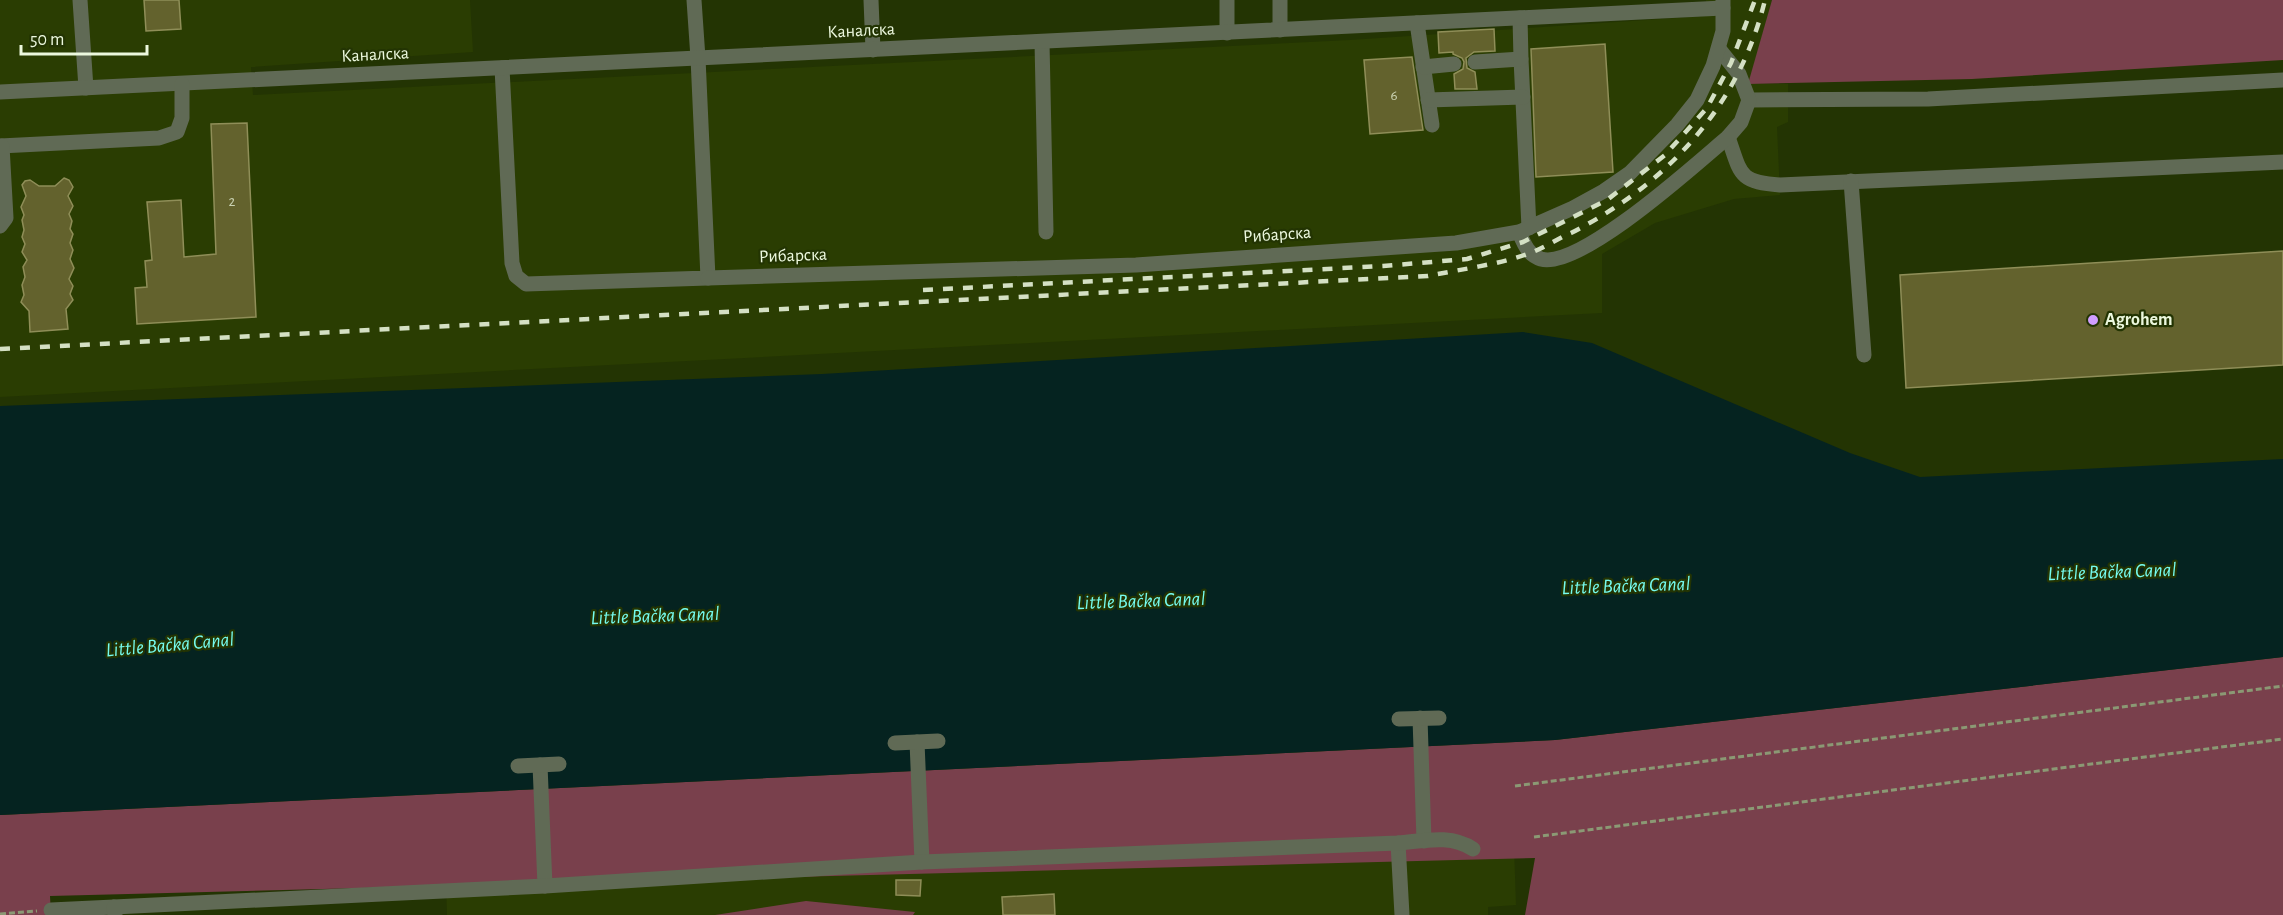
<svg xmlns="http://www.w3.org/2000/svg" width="2283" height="915" font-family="'Alegreya Sans',sans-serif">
	<rect width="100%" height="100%" fill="#233403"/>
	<!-- built -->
	<g fill="#2a3d02">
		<path d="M0,0H470L473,52L251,67L253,95L1350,40L1706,16V0H1772L1749,84H1788V122L1777,127L1780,195L1734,199L1655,223L1602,254V313L0,397Z"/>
		<path d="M1513,817L1516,905L1488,907V915H447L446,884Z"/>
	</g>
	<!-- green -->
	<g fill="#79404c">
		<path d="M1772,0H2283V60L1972,79L1748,84Z"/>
		<path d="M2283,657V915H1525L1535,858L50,896L51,915H0V815L1555,740Z"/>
		<path d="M806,901L915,912L913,915H715Z"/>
	</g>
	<!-- water -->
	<path fill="#052320" d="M1523,332L1592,343L1850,453L1920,477L2283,459V657L1555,740L0,815V406L822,374Z"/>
	<!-- building -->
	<g fill="#63622d" stroke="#8f8e58" stroke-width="1.5">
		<path d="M144,0H179L181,29L146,31Z"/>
		<path d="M1494,29L1495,51L1474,52L1466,58L1467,68L1475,72L1477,89H1455L1454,74L1463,69L1464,62L1462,58L1453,54V52L1439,53L1438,32Z"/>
		<path d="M1605,44L1613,172L1536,177L1531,49Z"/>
		<path d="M1412,57L1423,130L1370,134L1364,60Z"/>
		<path d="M247,123L256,317L137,324L135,288L147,287L145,261L152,260L147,202L181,200L184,257L216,254L211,124Z"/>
		<path d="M64,178L69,180L73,187L68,196L73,206L69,214L72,221L70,229L73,234L70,243L73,250L70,259L74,268L69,279L73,286L70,294L73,300L66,309L68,329L30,332L29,311L21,302L24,295L22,285L25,277L23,267L27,260L22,252L25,244L22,237L24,230L22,220L24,215L21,207L26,196L22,185L25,181L30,180L39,186H55Z"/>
		<path d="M2283,251V365L1906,388L1900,275Z"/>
		<path d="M896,880H921L920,896L896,895Z"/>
		<path d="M1054,894L1055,915H1003L1002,897Z"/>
	</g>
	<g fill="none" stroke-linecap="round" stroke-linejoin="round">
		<!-- path -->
		<g stroke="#8b9974" stroke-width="3" stroke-dasharray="6 3" stroke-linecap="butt">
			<path d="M1515,786L2283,686"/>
			<path d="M1534,837L2283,739"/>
			<path d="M0,914L37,911"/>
		</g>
		<!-- minor -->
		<g stroke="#606a55" stroke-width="15">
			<path d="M80,0L86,88"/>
			<path d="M871,0L873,50"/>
			<path d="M1227,0V33"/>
			<path d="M1280,0V30"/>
			<path d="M1417,23L1432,125"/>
			<path d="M1042,42L1046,232"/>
			<path d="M1521,59L1529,228"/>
			<path d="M1475,62L1521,59L1520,18"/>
			<path d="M1423,67L1454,64"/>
			<path d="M502,68L512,263L516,276L526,284L708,278L698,58L694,0"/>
			<path d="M0,92L1723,8"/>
			<path d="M1428,100L1523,97"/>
			<path d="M1749,100L1928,99L2283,80"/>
			<path d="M1728,137C1741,174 1738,182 1780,185L2283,162"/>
			<path d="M0,146L159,138L177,132L182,118V84"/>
			<path d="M1851,181L1864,355"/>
			<path d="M0,226L6,218L2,146"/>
			<path d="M1519,232C1524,244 1528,255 1541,259C1580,270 1697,163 1728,137L1741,122L1749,100L1739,74L1719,49"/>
			<path d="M708,278L1136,265L1456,243L1519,232L1573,208L1604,191L1630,173L1677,125L1697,100L1713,66L1723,31V0"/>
			<path d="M1420,718L1424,841"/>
			<path d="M1399,719L1439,718"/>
			<path d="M917,742L922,862"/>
			<path d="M895,743L938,741"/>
			<path d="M540,765L545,886"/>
			<path d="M518,766L559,764"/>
			<path d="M1398,843L1402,915"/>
			<path d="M51,910L114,907"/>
			<path d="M115,915L114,907L545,886L922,862L1398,843C1424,841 1450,834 1473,849"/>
		</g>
		<!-- rail -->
		<g stroke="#d4e0c4" stroke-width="4.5" stroke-dasharray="10 10" stroke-linecap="butt">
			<path d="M923,290L1383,266L1467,259L1523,242L1607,200L1665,155L1707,108L1731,63L1755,0"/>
			<path d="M0,349L1428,276C1461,269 1498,265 1530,253C1544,248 1557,239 1571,233C1667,184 1739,107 1765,0"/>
		</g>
	</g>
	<!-- markers -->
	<circle fill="#d09dfe" stroke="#233403" stroke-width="2" cx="2093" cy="320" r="6"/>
	<g text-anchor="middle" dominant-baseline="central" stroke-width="4.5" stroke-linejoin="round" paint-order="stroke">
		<!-- number labels -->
		<g font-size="15" fill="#cad2b2">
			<text x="1394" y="95">6</text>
			<text x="232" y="201">2</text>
		</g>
		<!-- street labels -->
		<g font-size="18" fill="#ecf8de" stroke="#233403">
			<text transform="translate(861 31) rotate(-3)">Каналска</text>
			<text transform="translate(375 55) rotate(-3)">Каналска</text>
			<text transform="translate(1277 235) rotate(-4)">Рибарска</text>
			<text transform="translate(793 256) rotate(-2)">Рибарска</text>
		</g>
		<!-- poi labels -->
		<g font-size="18" font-weight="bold" fill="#ecf8de" stroke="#233403" text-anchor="start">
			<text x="2105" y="320">Agrohem</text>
		</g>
		<!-- water labels -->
		<g font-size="20" font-style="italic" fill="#75fbef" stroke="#233403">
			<text transform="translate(2112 572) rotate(-2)">Little Bačka Canal</text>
			<text transform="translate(1626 586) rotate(-2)">Little Bačka Canal</text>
			<text transform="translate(1141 601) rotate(-2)">Little Bačka Canal</text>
			<text transform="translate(655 616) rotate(-2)">Little Bačka Canal</text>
			<text transform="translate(170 645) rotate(-5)">Little Bačka Canal</text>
		</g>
	</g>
	<!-- scale -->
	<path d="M21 45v9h126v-9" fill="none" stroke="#ecf8de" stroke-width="3"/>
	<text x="30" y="45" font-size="18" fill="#ecf8de" stroke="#233403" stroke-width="4.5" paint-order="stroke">50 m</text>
</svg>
